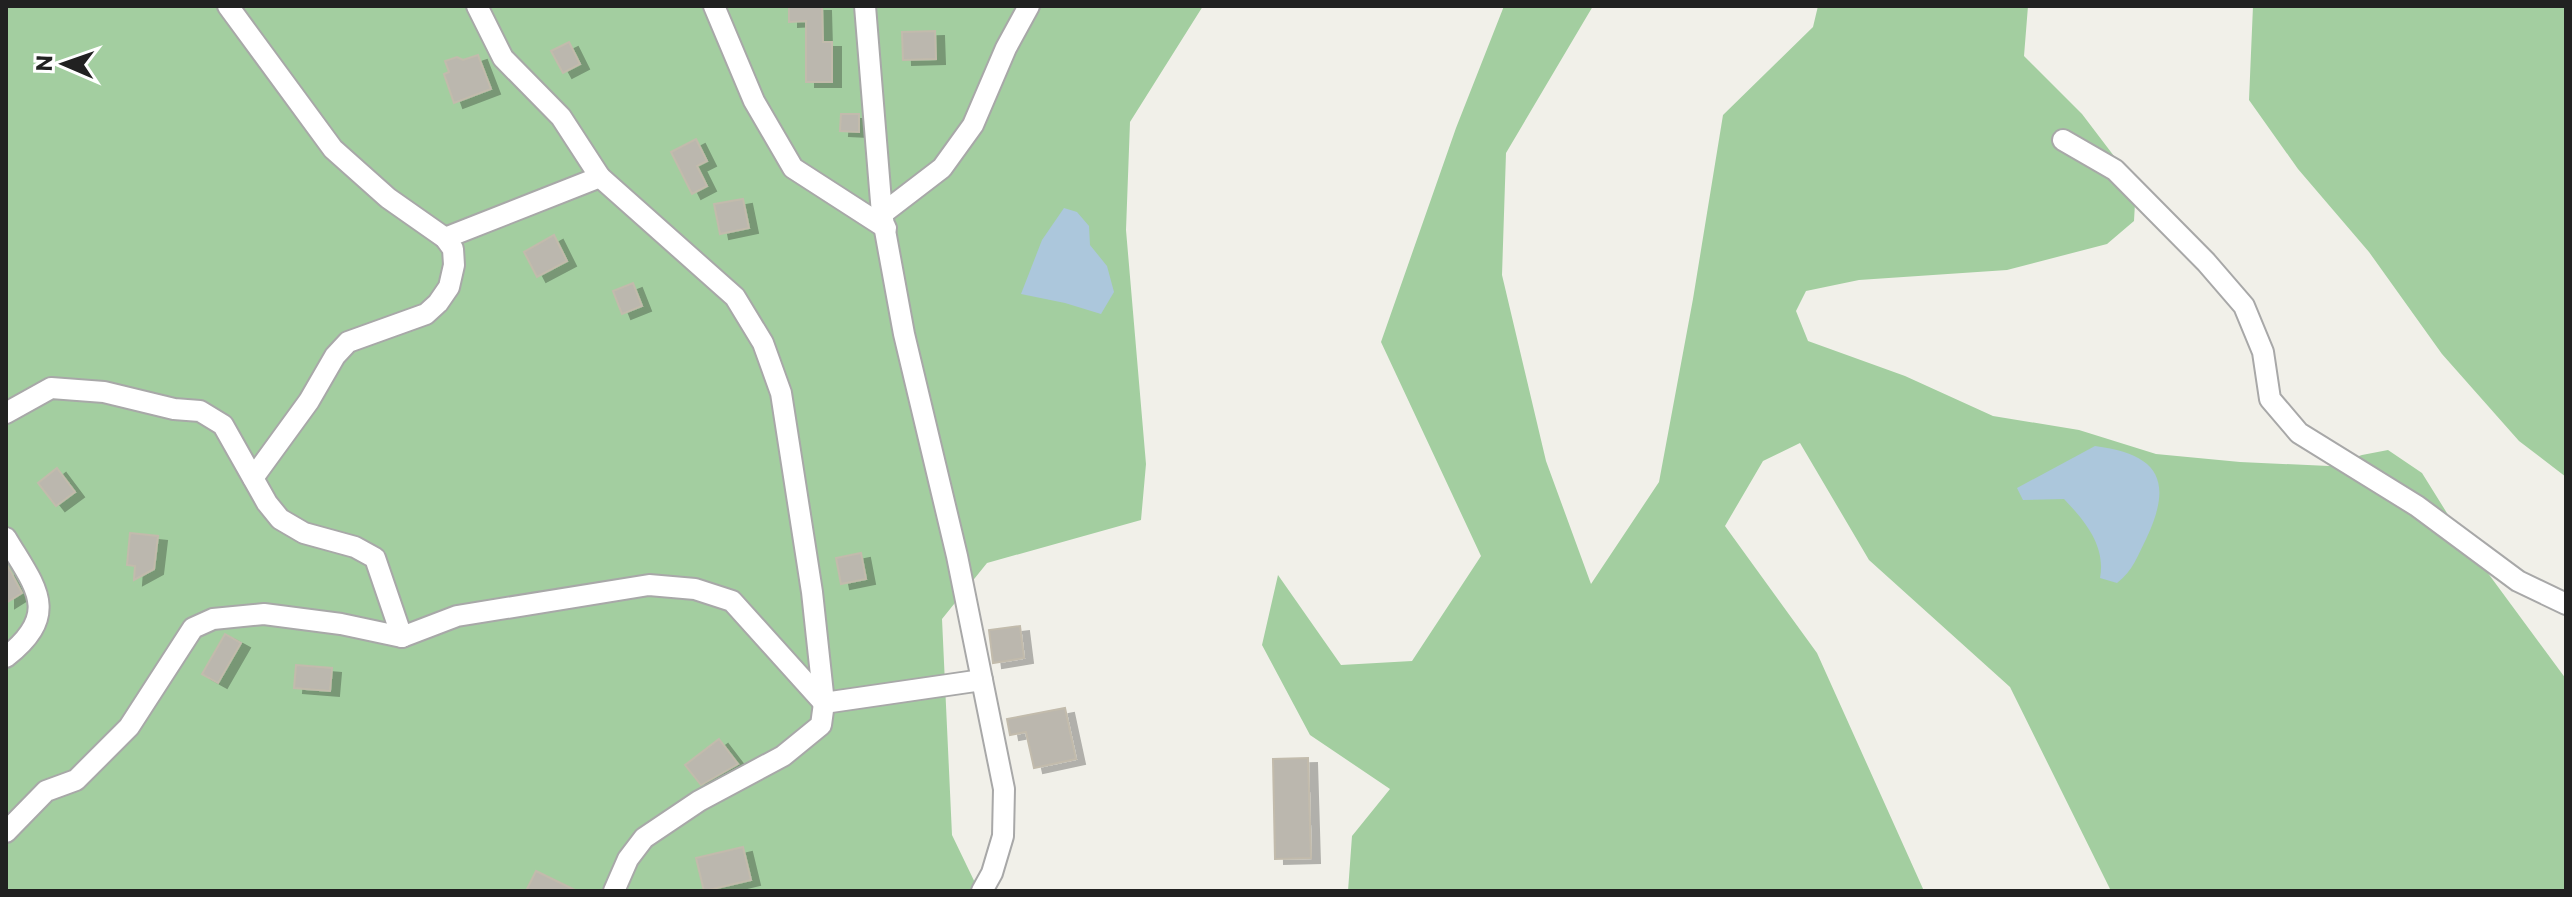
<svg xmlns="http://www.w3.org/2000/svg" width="2572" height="897" font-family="Commissioner,sans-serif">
	<defs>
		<filter id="shadow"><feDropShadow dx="9" dy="5" stdDeviation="0" flood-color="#0004"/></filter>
	</defs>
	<rect width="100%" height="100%" fill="#f1f0e9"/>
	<!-- forest -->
	<g fill="#a3cea0">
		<path d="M6,6H1203L1130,122L1126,230L1146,464L1141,520L987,563L942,619L952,835L979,891H6Z"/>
		<path d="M1504,6H1593L1506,153L1502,275L1546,461L1591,584L1659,482L1693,299L1723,115L1813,27L1818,6H2028L2024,56L2082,114L2136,185L2134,221L2107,244L2007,270L1859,280L1806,291L1796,311L1808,341L1905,376L1993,416L2079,430L2156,454L2240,462L2329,466L2362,455L2388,450L2422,473L2465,542L2566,679V891H2111L2010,687L1869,560L1800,443L1763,461L1725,526L1817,653L1924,891H1348L1352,836L1390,789L1310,735L1262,645L1278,575L1341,665L1412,661L1481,556L1381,342L1456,128Z"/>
		<path d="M2253,6H2566V477L2519,441L2442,354L2369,252L2298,169L2249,100Z"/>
	</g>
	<!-- water -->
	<g fill="#acc7dc">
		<path d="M1064,208L1077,212L1089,226L1090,245L1107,266L1114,292L1101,314L1065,303L1021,294L1042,240Z"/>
		<path d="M2095,446C2157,454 2174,479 2147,537C2138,555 2133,571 2117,583L2100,578C2106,546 2085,521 2064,499L2023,500L2017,488Z"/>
	</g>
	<!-- building -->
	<g fill="#bbb7ae" stroke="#c2bbac" stroke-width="2" filter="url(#shadow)">
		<path d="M789,6H822L823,42H832V82H806V21L789,22Z"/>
		<path d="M935,31L936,59L903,60L902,32Z"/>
		<path d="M569,42L580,64L563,73L551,51Z"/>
		<path d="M478,55L491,89L454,103L444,74L449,72L445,61L457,57L463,60Z"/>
		<path d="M841,114H859V132L840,131Z"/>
		<path d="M696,139L707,161L697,166L707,186L692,194L671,152Z"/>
		<path d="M743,199L749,228L720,234L714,204Z"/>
		<path d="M554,235L567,261L537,277L524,252Z"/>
		<path d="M633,283L642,306L622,314L613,291Z"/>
		<path d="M57,468L75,492L56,506L38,483Z"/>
		<path d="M130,533L158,536L154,569L134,580L135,566L127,565Z"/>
		<path d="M861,553L866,579L841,584L836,558Z"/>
		<path d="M6,563L22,593L6,603Z"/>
		<path d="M1020,626L1024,658L993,663L989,630Z"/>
		<path d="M225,634L241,643L218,683L202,674Z"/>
		<path d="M296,665L332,668L330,691L294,688Z"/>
		<path d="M1065,708L1076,759L1034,768L1026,732L1010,735L1007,719Z"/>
		<path d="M719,739L738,764L701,785L685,765Z"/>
		<path d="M1308,758L1311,858L1275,859L1273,759Z"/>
		<path d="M743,847L751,880L704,891L696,858Z"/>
		<path d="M536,871L577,891H526Z"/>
	</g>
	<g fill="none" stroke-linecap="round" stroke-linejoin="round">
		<defs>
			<g id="minor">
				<path d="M228,6L333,149L388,198L445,238L453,249L454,265L449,287L438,303L426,314L348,342L335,356L309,401L253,478"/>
				<path d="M477,6L503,58L561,117L600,177L735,297L763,343L781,393L812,592L824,703L821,725L783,756L699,801L644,838L628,859L614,891"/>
				<path d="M714,6L754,101L793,168L886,228"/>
				<path d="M865,6L882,214L904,334L957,556L1004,789L1003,836L992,873L982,891"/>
				<path d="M2063,140L2115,170L2206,262L2244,306L2263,352L2270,399L2299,433L2417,506L2518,581L2566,604"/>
				<path d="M882,214L942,168L973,125L1006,48L1029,6"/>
				<path d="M445,238L600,177"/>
				<path d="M6,413L51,388L104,392L174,409L200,411L223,425L267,503L280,519L304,533L355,547L375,558L402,637"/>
				<path d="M6,538C35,587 62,613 6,657"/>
				<path d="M824,703L982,680"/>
				<path d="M6,832L46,791L76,780L129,727L193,628L213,619L264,614L341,624L402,637L457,616L649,585L695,589L732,601L824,703"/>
			</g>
		</defs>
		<!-- minor casing -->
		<use href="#minor" stroke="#a8a8a8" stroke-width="24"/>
		<!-- minor -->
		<use href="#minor" stroke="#fff" stroke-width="20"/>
	</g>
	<!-- border -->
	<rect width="2572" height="897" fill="none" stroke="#212121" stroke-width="16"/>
	<!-- north arrow -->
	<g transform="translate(64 64) rotate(272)" stroke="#ffffff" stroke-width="6" paint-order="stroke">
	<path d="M0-6L14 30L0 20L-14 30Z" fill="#212121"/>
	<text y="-12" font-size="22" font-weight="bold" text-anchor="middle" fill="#212121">N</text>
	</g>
</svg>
